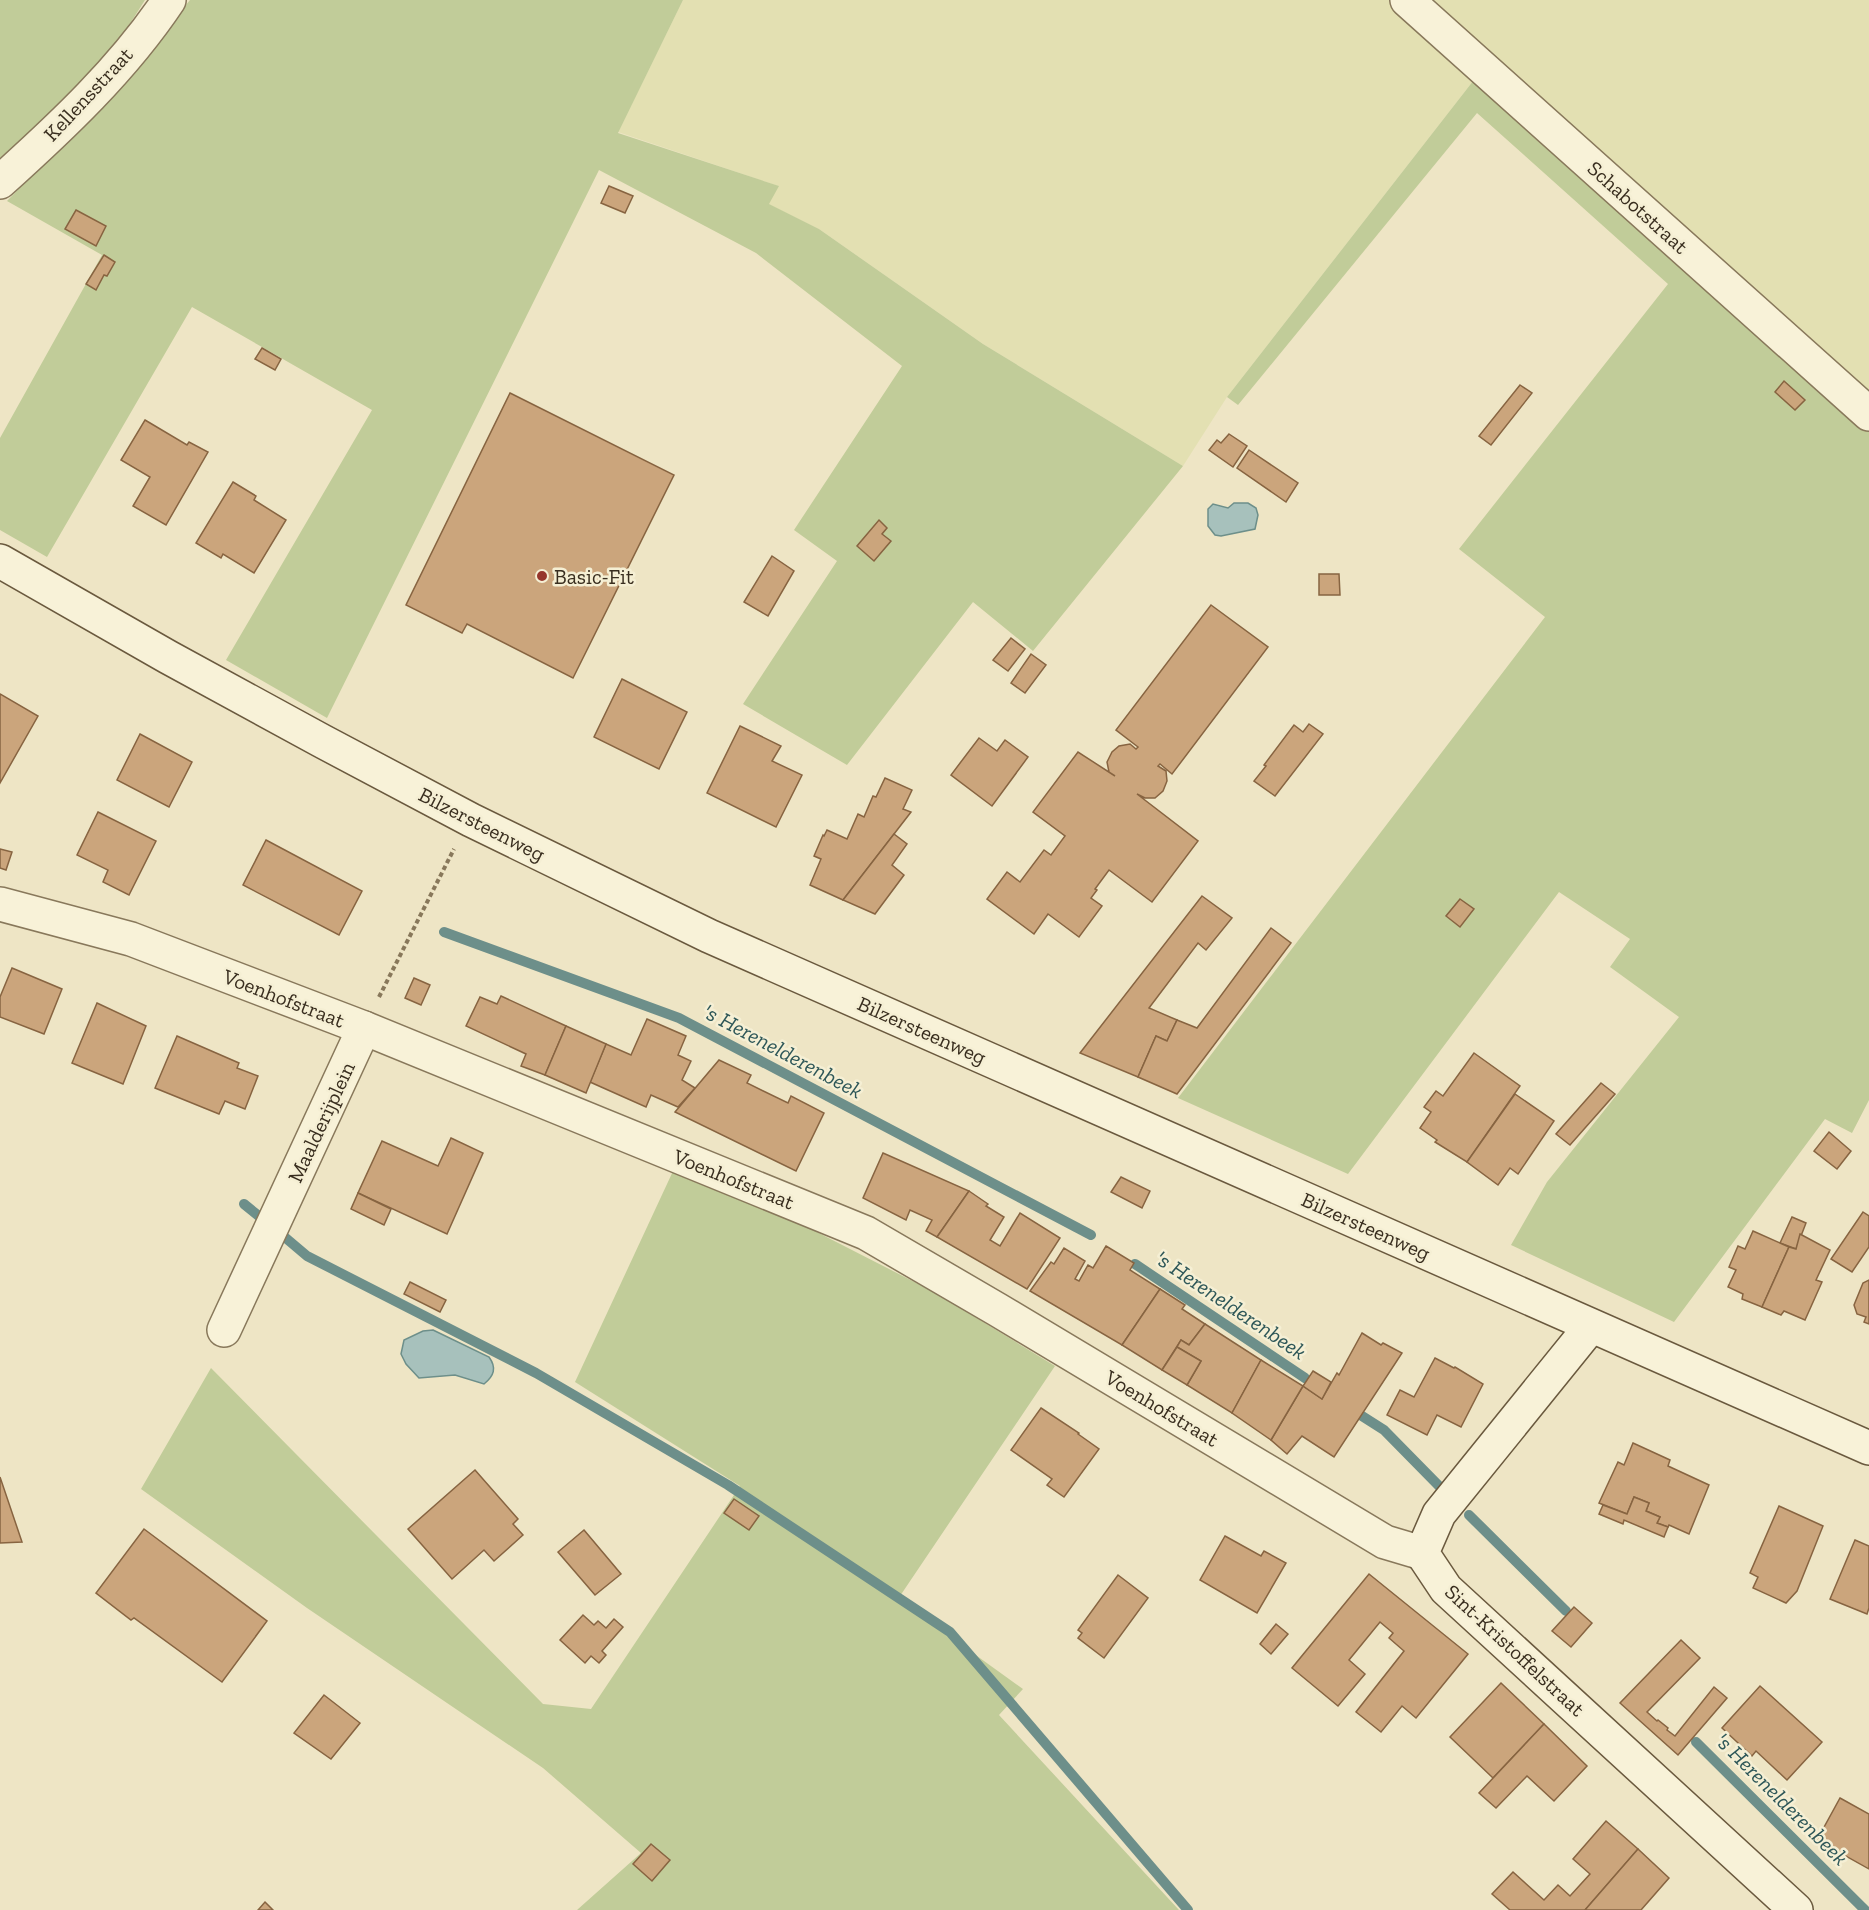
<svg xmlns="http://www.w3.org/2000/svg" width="1869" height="1910" font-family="'Zilla Slab',serif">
	<rect width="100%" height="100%" fill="#eee5c5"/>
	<!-- farmland -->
	<g fill="#e3e0b2">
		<path d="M683,0H1393L1477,76L1227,397L1183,466L983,344L819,229L768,204L778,186L618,132Z"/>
		<path d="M1429,0H1869V397Z"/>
	</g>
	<!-- green -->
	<g fill="#c1cc99">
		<path d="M0,0H145L119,41L87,83L0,158Z"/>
		<path d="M190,0H683L618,133L779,186L769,204L819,229L983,344L1183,466L1033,651L973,602L847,765L743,704L837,561L794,530L902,366L756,253L599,170L327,718L226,660L372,410L192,307L47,557L0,530V438L102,255L7,201L129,75Z"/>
		<path d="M1477,76L1869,431V1100L1852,1133L1825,1119L1674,1322L1511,1245L1547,1182L1679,1017L1610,967L1630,939L1559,892L1348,1174L1178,1098L1545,617L1459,549L1668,284L1477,113L1238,405L1227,397Z"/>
		<path d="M674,1169L807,1227L934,1292L1055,1366L898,1599L1023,1689L999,1715L1179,1910H577L641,1853L543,1768L307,1608L141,1489L211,1368L543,1704L591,1709L740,1486L575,1382Z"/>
	</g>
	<!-- water -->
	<g fill="#a7c1bc" stroke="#6d8f8a" stroke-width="1.5">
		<path d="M1234,503H1248L1256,508L1258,515L1255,529L1221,536L1215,535L1208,526V509L1213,504L1228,508Z"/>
		<path d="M433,1330L489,1357C497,1368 494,1376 484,1384L455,1375L419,1378L406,1364L401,1354L404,1340L423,1331Z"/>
	</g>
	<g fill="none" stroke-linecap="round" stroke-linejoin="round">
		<!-- stream -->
		<g stroke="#6d8f8a" stroke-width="10">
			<path d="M444,932L679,1018L1091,1235"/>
			<path d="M244,1204L260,1217"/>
			<path d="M281,1234L307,1256L536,1373L728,1485L950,1632L1188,1910"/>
			<path d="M1135,1264L1305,1378"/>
			<path d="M1362,1416L1384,1430L1440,1487"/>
			<path d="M1469,1515L1566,1611"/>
			<path d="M1696,1742L1865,1910"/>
		</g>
	</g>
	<!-- building -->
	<g fill="#cba57c" stroke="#876441" stroke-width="1.5">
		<path d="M609,186L633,196L625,213L601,203Z"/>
		<path d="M76,210L106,226L96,246L65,229Z"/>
		<path d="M104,255L115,262L107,276L104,275L96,290L86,284Z"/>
		<path d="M262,348L281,359L275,370L255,359Z"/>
		<path d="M1784,381L1805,400L1795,410L1775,392Z"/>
		<path d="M1520,385L1532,393L1491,445L1479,436Z"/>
		<path d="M510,393L674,475L573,678L467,624L462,633L406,605Z"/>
		<path d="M145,420L187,445L189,442L208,452L166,525L133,506L150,477L121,460Z"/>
		<path d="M1229,434L1247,446L1233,467L1209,450L1217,440L1221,443Z"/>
		<path d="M1249,450L1298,483L1286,502L1237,468Z"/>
		<path d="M233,482L256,496L254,500L286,520L254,573L223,554L221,558L196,543Z"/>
		<path d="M879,520L887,528L882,534L891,541L874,561L857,546Z"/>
		<path d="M772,556L794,571L768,616L744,602Z"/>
		<path d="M1319,574H1339L1340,595H1319Z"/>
		<path d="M1211,605L1268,647L1172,774L1160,764L1158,766L1166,771L1167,781L1163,791L1155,798H1145L1137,794L1198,841L1152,902L1109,870L1095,889L1097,890L1091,898L1102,906L1079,937L1048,914L1034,934L987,899L1007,872L1020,882L1044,850L1051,855L1065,836L1033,812L1078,752L1115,776L1109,772L1107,762L1112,752L1119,746L1130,744L1136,749L1138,747L1116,730Z"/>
		<path d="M1011,638L1025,649L1008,671L993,660Z"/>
		<path d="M1031,654L1046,665L1025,693L1011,683Z"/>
		<path d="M622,679L687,712L659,769L594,737Z"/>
		<path d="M0,694L38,716L0,783Z"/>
		<path d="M1309,724L1323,734L1275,796L1254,781L1266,766L1264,765L1294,725L1303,732Z"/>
		<path d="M740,726L781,746L772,761L802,775L776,827L707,793Z"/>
		<path d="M140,734L192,762L169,807L117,780Z"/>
		<path d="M979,738L997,751L1005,740L1028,757L992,806L951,775Z"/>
		<path d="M885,778L912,790L903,809L911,812L843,900L810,885L821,859L814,856L823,835L824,836L827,830L847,839L858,814L864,817L873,796L876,797Z"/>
		<path d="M98,812L156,841L129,895L103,882L108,870L77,855Z"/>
		<path d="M894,834L907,844L892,865L904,875L875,914L843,900Z"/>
		<path d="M266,840L362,891L339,935L243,885Z"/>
		<path d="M0,849L12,852L6,870L0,868Z"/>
		<path d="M1202,896L1232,918L1206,950L1198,943L1149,1008L1177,1020L1167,1041L1156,1036L1138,1077L1080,1053Z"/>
		<path d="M1460,899L1474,909L1460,927L1446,916Z"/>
		<path d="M1271,928L1291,943L1177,1094L1138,1077L1156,1036L1167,1041L1177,1020L1197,1028Z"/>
		<path d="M12,968L62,989L44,1034L0,1017V997Z"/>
		<path d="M414,978L430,985L421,1005L405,998Z"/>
		<path d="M501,996L566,1026L545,1075L521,1066L526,1054L466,1026L480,997L497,1004Z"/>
		<path d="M97,1003L146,1026L123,1084L72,1063Z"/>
		<path d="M647,1019L686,1036L678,1055L691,1061L682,1080L695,1088L678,1107L651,1095L646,1107L590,1082L606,1044L631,1055Z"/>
		<path d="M566,1026L606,1044L586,1093L545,1075Z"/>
		<path d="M177,1036L239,1063L237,1068L258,1076L245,1109L225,1101L219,1114L155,1088Z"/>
		<path d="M1474,1053L1520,1086L1467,1162L1435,1142L1437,1140L1420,1128L1431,1112L1424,1107L1436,1091L1443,1096Z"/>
		<path d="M719,1060L751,1075L747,1083L788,1103L791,1096L824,1113L796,1171L675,1112Z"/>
		<path d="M1601,1083L1615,1094L1570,1145L1556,1134Z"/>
		<path d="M1515,1094L1554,1121L1518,1174L1510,1168L1498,1185L1467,1162Z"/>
		<path d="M1829,1132L1851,1151L1837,1169L1814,1151Z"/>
		<path d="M451,1138L483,1153L447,1234L358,1193L382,1141L438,1166Z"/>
		<path d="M883,1153L969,1191L937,1237L926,1231L932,1220L910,1210L906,1220L863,1198Z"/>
		<path d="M1121,1177L1150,1191L1142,1208L1111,1192Z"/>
		<path d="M969,1191L988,1204L986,1206L1004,1217L990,1240L1000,1246L1020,1213L1060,1238L1027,1289L937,1237Z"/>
		<path d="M358,1193L391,1209L384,1225L351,1209Z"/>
		<path d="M1863,1212L1869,1216V1247L1852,1272L1831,1259Z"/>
		<path d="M1792,1217L1806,1223L1796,1249L1780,1243Z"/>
		<path d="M1753,1231L1789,1247L1762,1307L1742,1299L1743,1294L1728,1287L1736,1270L1729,1267L1738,1246L1745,1249Z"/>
		<path d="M1800,1234L1830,1250L1816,1280L1822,1282L1805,1320L1784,1311L1781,1315L1762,1307L1789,1247L1796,1249Z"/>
		<path d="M1106,1246L1134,1263L1130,1270L1160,1289L1122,1345L1030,1291L1051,1262L1054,1264L1064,1248L1085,1261L1075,1279L1079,1281L1088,1265L1093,1268Z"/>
		<path d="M1869,1280V1324L1864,1322L1866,1317L1857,1314L1854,1305L1863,1283Z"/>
		<path d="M410,1282L446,1300L440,1312L404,1294Z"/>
		<path d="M1160,1289L1185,1305L1182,1309L1205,1324L1189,1345L1181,1340L1162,1370L1122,1345Z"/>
		<path d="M1205,1324L1261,1360L1232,1413L1187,1385L1201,1361L1177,1347L1181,1340L1189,1345Z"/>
		<path d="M1362,1333L1381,1345L1383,1343L1402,1353L1334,1457L1302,1436L1287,1454L1271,1440L1303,1386L1322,1399L1337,1373L1339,1375Z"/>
		<path d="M1177,1347L1201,1361L1187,1385L1162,1370Z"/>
		<path d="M1435,1358L1454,1368L1455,1367L1483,1384L1461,1427L1437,1415L1427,1435L1387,1415L1400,1390L1414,1397Z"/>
		<path d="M1261,1360L1303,1386L1271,1440L1232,1413Z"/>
		<path d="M1313,1371L1331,1382L1322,1399L1303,1386Z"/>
		<path d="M1041,1408L1079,1433L1078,1434L1099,1449L1064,1497L1047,1485L1052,1479L1011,1450Z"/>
		<path d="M1633,1443L1670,1460L1668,1466L1709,1485L1689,1534L1669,1525L1668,1527L1657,1523L1660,1517L1646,1511L1649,1503L1634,1497L1627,1514L1599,1503L1618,1462L1624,1465Z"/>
		<path d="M475,1470L518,1519L513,1524L523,1535L494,1561L484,1550L452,1579L408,1529Z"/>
		<path d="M0,1477L22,1542L0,1543Z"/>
		<path d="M1634,1497L1649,1503L1646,1511L1660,1517L1657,1523L1668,1527L1664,1537L1624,1520L1623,1524L1599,1514L1603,1505L1627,1514Z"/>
		<path d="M734,1499L759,1516L749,1530L724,1513Z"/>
		<path d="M1779,1506L1823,1526L1797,1591L1786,1603L1753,1588L1758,1577L1750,1573Z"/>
		<path d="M144,1529L267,1621L222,1682L134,1618L131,1620L96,1593Z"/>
		<path d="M584,1530L621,1574L595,1595L558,1552Z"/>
		<path d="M1225,1536L1261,1556L1264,1551L1286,1563L1257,1613L1200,1580Z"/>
		<path d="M1855,1540L1869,1546V1608L1867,1614L1830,1599Z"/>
		<path d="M1369,1574L1468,1654L1416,1718L1402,1706L1381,1732L1356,1712L1404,1651L1389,1638L1393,1633L1380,1622L1349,1660L1365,1674L1338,1706L1292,1668Z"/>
		<path d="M1118,1575L1148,1598L1104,1658L1078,1638L1082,1633L1078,1630Z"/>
		<path d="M1574,1607L1592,1623L1571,1647L1552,1631Z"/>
		<path d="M583,1615L594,1625L598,1621L606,1628L614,1619L623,1627L602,1651L606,1655L599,1663L591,1656L585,1663L560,1640Z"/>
		<path d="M1276,1624L1288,1634L1271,1654L1260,1644Z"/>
		<path d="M1681,1640L1700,1658L1647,1712L1657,1721L1658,1720L1668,1728L1667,1730L1675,1736L1714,1687L1727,1698L1678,1755L1620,1703Z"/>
		<path d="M1501,1683L1544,1724L1493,1778L1450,1737Z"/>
		<path d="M1760,1686L1822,1742L1787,1780L1756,1751L1752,1756L1722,1728Z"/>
		<path d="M324,1695L360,1723L331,1759L294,1733Z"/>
		<path d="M1544,1724L1587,1766L1554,1801L1527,1776L1496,1808L1479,1793Z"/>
		<path d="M1840,1798L1869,1814V1869L1817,1840Z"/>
		<path d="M1606,1821L1638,1849L1585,1910H1510L1492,1894L1513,1872L1544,1900L1558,1885L1570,1896L1590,1874L1573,1859Z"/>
		<path d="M651,1844L670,1860L652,1881L633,1864Z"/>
		<path d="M1638,1849L1669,1878L1641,1910H1585Z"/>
		<path d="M265,1902L273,1910H258Z"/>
	</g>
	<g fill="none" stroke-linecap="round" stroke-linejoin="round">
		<defs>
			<g id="street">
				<path d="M1407,0L1869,414"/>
				<path d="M0,182C61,127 123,69 169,0"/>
				<path d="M0,904L131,939L364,1028L866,1233L998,1310L1385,1542L1422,1553"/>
				<path d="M224,1330L364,1028"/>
			</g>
			<g id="secondary">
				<path d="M0,561L168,657L322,741L471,820L709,936L1869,1448"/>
				<path d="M1591,1326L1439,1514L1422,1553L1446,1589L1796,1910"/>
			</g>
		</defs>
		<!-- street casing -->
		<use href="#street" stroke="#88785b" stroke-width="36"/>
		<!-- secondary casing -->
		<use href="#secondary" stroke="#6a593e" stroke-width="36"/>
		<!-- path -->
		<path stroke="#88785b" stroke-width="4" stroke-dasharray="4.5 3" stroke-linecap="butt" d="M379,997L454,849"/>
		<!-- street -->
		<use href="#street" stroke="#f8f2d8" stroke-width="33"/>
		<!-- secondary -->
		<use href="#secondary" stroke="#f8f2d8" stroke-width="33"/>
	</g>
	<!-- markers -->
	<circle fill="#96362c" stroke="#f5efd4" stroke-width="2" cx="542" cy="576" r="6"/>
	<g text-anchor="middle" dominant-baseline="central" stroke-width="5" stroke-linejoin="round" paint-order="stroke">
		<!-- street labels -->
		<g font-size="21" fill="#392e1f" stroke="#f5efd4">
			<text transform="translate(88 94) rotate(-47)">Kellensstraat</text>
			<text transform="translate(1638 207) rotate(42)">Schabotstraat</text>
			<text transform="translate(482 824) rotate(27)">Bilzersteenweg</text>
			<text transform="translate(284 998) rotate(21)">Voenhofstraat</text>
			<text transform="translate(922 1030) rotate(24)">Bilzersteenweg</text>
			<text transform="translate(321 1122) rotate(-65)">Maalderijplein</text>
			<text transform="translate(734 1179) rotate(22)">Voenhofstraat</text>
			<text transform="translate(1366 1226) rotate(24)">Bilzersteenweg</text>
			<text transform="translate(1162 1408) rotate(31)">Voenhofstraat</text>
			<text transform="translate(1515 1650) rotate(43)">Sint-Kristoffelstraat</text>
		</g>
		<!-- poi labels -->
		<g font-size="21" fill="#392e1f" stroke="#f5efd4" text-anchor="start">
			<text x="554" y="576">Basic-Fit</text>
		</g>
		<!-- water labels -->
		<g font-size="22" font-style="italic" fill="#2e5758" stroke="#f5efd4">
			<text transform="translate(783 1051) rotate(28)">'s Herenelderenbeek</text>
			<text transform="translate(1231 1305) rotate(34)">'s Herenelderenbeek</text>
			<text transform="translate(1782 1799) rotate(45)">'s Herenelderenbeek</text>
		</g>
	</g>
</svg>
